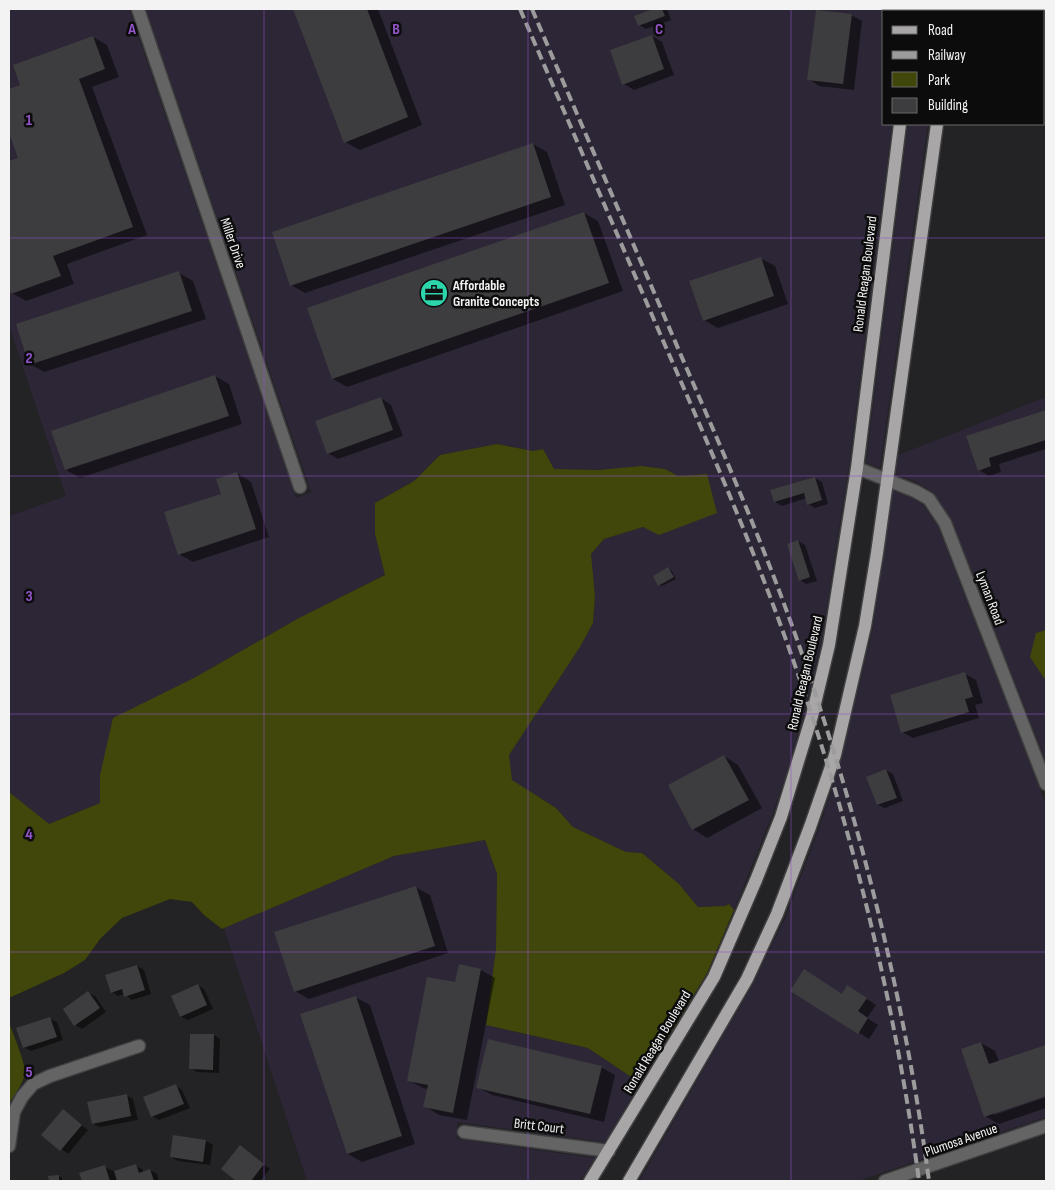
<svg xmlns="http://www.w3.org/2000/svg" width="1055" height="1190" font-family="'Sofia Sans Condensed',sans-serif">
	<rect width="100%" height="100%" fill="#232224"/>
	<!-- commercial -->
	<g fill="#2d2636">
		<path d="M9,9H129L296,498L311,492L146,9H908V11H884V124H892L849,466L821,643L804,713L788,769L773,813L734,910L729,904L725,906L698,907L679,884L642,853L626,852L573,827L556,808L511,780L509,755L580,647L593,623L595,596L590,555L604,539L643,527L654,531L707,474L678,476L665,469L641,466L599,470L553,469L543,449L533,451L498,444L440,455L414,481L375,503V534L386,574L297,619L194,678L100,775V803L50,823L49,825L9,792V516L66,496L9,325Z"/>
		<path d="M908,124H928L880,468L866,463Z"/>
		<path d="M1046,397V630L1036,633L1044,678H1046V762L952,520L932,492L917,482L896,474L898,455Z"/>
		<path d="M893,491L912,498L924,506L938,527L1046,805V1117L858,1181H639L753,984L785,918L818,831L842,757L873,628Z"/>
		<path d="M485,840L497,874L496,949L486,1025L588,1048L640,1083L605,1142L457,1122V1139L595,1158L580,1181H307L224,928L394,856Z"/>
	</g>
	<!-- green -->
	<g fill="#41470a">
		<path d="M497,444L533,451L543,449L554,469L599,470L641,466L665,469L678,476L707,474L717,513L659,535L643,527L604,539L591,554L595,596L593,623L580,647L509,755L512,780L556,808L573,827L626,852L642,853L679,884L698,907L725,906L729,904L734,910L707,973L640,1083L588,1048L486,1025L496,949L497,874L485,840L394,856L222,929L204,915L192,902L170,899L122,918L100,939L85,960L64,973L9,998V792L49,824L100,803V775L113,718L194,678L297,619L385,575L375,534V503L414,481L440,455Z"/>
		<path d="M1046,630V678H1044L1030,657L1036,633Z"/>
		<path d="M9,1022C12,1031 26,1065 25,1072C24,1084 14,1094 9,1104Z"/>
	</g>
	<!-- shadow -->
	<g fill="#0007">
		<path d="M294,9H378L422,125L360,150L345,142Z"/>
		<path d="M657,9H663L668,11L671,20L646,29L639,25L636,17Z"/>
		<path d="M851,15L862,21L854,90L819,86L809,79Z"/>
		<path d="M652,36L662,42L674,75L634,90L624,84Z"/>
		<path d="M93,37L107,45L119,77L92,87L147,235L67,264L74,284L26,301L12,293L9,283V163L19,159L9,130V91L22,86Z"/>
		<path d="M533,144L547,152L565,205L305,293L291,285Z"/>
		<path d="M584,213L598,221L623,291L347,387L333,379Z"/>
		<path d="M760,258L775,266L788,304L718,328L704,320Z"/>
		<path d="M179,273L193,281L206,319L44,372L30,364Z"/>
		<path d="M215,376L229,384L242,424L80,478L66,470Z"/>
		<path d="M381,398L391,405L403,436L338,459L328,453Z"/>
		<path d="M1046,411V449L999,464L1001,472L989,476L979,470L968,437Z"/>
		<path d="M237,473L251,482L269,537L193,562L179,554Z"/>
		<path d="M815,478L822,482L828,504L815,508L808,504L807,498L782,506L775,502Z"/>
		<path d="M798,541L805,545L817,581L806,584L800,580Z"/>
		<path d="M668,569L671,570L676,579L662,586L659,585Z"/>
		<path d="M965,674L976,680L983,703L975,705L979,718L913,738L902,732Z"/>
		<path d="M724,756L738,765L762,808L707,838L693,829Z"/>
		<path d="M886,770L893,774L903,801L885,808L878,805Z"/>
		<path d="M415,887L430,895L448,953L309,999L295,991Z"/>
		<path d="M137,966L144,970L151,994L132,1000L125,994L118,996L112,992Z"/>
		<path d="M460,966L481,970L495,978L467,1120L439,1115L425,1106L428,1089L423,1088L408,1080L456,984Z"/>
		<path d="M197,985L204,989L213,1009L188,1020L181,1017L172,997Z"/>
		<path d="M792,990L842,995L858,993L876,1005L867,1018L878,1025L869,1039Z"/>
		<path d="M88,993L95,996L106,1012L82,1029L75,1025Z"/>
		<path d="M355,997L370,1005L415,1144L362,1162L348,1154Z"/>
		<path d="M50,1019L57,1022L63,1040L31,1051L24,1047Z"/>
		<path d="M214,1035L220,1039L219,1073L197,1072L190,1068Z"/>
		<path d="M981,1043L995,1051L999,1062L1046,1046V1095L994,1112V1115L1046,1097V1108L999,1124L985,1116Z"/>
		<path d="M601,1067L615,1075L604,1122L492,1095L477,1087Z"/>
		<path d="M176,1086L182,1090L190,1108L159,1120L152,1116Z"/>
		<path d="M126,1095L133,1099L138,1120L100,1127L93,1124Z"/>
		<path d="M63,1111L88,1130L68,1154L43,1135Z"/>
		<path d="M174,1136L206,1141L213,1145L210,1165L178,1161L171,1157Z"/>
		<path d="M247,1151L270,1169L260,1181H238L223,1169Z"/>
		<path d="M136,1166L143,1170V1172L150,1170L157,1174L159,1181H83L81,1174L105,1167L115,1172Z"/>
		<path d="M59,1176L62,1178V1181H50V1177Z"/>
	</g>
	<!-- building -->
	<g fill="#3d3c3e">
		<path d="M293,9H367L408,117L344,143Z"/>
		<path d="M653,9H662L665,16L638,26L634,16Z"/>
		<path d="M816,10L852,14L843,84L807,80Z"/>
		<path d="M652,35L664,69L622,85L610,50Z"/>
		<path d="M93,36L105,69L79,79L133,227L53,256L61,276L11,294L9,287V161L18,158L9,133V89L20,85L13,65Z"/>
		<path d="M533,143L551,197L290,286L272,232Z"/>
		<path d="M584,212L609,283L332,379L307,308Z"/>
		<path d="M761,257L774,296L703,321L689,281Z"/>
		<path d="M179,271L192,311L29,365L16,324Z"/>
		<path d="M215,375L229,416L65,470L51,431Z"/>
		<path d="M381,397L393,430L327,454L315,421Z"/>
		<path d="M1046,410V440L989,458L991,466L978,471L966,436Z"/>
		<path d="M237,472L256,529L178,555L164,512L221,494L216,479Z"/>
		<path d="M815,477L822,500L807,505L804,493L774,502L770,490Z"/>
		<path d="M798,540L810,577L799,581L787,544Z"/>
		<path d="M668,567L674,577L658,586L653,576Z"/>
		<path d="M965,672L973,697L965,699L969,712L901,733L890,695Z"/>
		<path d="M724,755L749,800L692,830L668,785Z"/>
		<path d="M886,769L897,798L877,805L866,777Z"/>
		<path d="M416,886L435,946L294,992L274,932Z"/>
		<path d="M459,964L481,969L453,1113L423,1107L428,1085L407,1081L427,977L455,982Z"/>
		<path d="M137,965L145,990L124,997L122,989L111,993L105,975Z"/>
		<path d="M804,969L842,994L847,985L867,998L858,1011L868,1018L858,1034L790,991Z"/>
		<path d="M198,984L207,1005L180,1017L171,996Z"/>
		<path d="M88,991L100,1008L74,1026L63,1009Z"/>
		<path d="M356,996L402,1136L347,1154L300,1014Z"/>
		<path d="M50,1017L57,1037L23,1048L16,1028Z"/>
		<path d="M190,1034H214L213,1070L189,1069Z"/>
		<path d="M488,1039L602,1066L590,1114L476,1088Z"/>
		<path d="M981,1042L989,1064L1046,1045V1096L984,1117L961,1049Z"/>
		<path d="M176,1084L184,1104L151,1117L143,1097Z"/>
		<path d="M127,1094L131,1116L92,1124L87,1102Z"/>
		<path d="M63,1109L82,1125L60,1151L41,1135Z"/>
		<path d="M173,1135L206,1140L203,1162L170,1157Z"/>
		<path d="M240,1145L264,1164L251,1181H236L221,1169Z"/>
		<path d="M136,1164L139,1173L150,1169L154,1181H117L114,1171Z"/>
		<path d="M105,1165L110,1181H82L79,1173Z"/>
		<path d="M59,1175V1181H49L48,1176Z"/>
	</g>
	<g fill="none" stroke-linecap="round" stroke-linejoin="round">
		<defs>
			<g id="minor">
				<path d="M138,9L300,487"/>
				<path d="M857,468L915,491L929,499L945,523L1046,784"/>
				<path d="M464,1132L609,1151"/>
				<path d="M9,1146L14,1112L22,1097L33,1084L50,1076L139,1046"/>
				<path d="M885,1181L1046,1126"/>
			</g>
			<g id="major">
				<path d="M916,11L917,9"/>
				<path d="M953,11V9"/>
				<path d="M590,1181L714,977L756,880L781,817L812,716L829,645L857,468L900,124"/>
				<path d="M629,1181L747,979L777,914L810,827L835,755L865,626L877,553L937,124"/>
			</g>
		</defs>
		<!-- minor casing -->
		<use href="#minor" stroke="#403f41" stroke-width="15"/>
		<!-- major casing -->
		<use href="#major" stroke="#403f41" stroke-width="15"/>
		<!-- minor -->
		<use href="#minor" stroke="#656464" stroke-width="12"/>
		<!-- major -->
		<use href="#major" stroke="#a9a6a7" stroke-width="12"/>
		<!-- rail -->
		<g stroke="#9c9c9d" stroke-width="4" stroke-dasharray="10 5" stroke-linecap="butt">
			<path d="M520,9C567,118 614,227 661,336C707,441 753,546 791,654C851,824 895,1002 919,1181"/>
			<path d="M532,9C581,124 631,238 680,353C723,452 767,552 802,654C861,825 905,1001 929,1181"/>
		</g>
	</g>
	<!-- grid -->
	<path fill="none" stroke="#9354ca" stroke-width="1" stroke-opacity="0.55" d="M264,9V1181M528,9V1181M791,9V1181M9,238H1046M9,476H1046M9,714H1046M9,952H1046"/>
	<!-- icons -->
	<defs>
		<symbol id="office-disc" viewBox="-11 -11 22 22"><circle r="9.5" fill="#2dd5ab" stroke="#0c0c0d"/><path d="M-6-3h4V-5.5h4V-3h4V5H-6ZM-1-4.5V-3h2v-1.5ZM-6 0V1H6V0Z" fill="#111"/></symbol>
	</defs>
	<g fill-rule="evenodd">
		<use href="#office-disc" x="418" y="277" width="32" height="32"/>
	</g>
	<g text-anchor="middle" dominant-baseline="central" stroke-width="5" stroke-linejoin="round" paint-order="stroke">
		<!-- street labels -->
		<g font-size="14" fill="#f3f3f4" stroke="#0c0c0d">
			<text transform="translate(233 243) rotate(71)">Miller Drive</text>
			<text transform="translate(865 274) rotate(-83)">Ronald Reagan Boulevard</text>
			<text transform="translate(990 598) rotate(69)">Lyman Road</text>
			<text transform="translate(805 673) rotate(-77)">Ronald Reagan Boulevard</text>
			<text transform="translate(657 1042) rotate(-59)">Ronald Reagan Boulevard</text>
			<text transform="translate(539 1126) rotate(7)">Britt Court</text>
			<text transform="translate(961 1140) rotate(-19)">Plumosa Avenue</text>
		</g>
		<!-- poi labels -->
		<g font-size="14" font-weight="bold" fill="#f3f3f4" stroke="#0c0c0d" text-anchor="start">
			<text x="453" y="285">Affordable<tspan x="453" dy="16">Granite Concepts</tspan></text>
		</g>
	</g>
	<g font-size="16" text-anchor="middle" font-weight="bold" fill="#9354ca" stroke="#0c0c0d" stroke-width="5" stroke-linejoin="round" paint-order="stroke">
		<text x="132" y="34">A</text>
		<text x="396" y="34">B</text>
		<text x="659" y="34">C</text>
		<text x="29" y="125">1</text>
		<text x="29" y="363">2</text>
		<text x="29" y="601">3</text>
		<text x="29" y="839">4</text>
		<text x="29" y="1077">5</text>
	</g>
	<!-- border -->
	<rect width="1055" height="1190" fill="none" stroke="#f3f3f4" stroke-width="20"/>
	<!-- legend -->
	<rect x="882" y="10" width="162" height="115" fill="#0c0c0d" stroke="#686869"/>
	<rect x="892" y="26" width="25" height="8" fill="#a9a6a7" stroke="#686869"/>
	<text x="928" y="35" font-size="15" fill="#f3f3f4">Road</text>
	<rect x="892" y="51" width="25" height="8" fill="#9c9c9d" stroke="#686869"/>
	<text x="928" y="60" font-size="15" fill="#f3f3f4">Railway</text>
	<rect x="892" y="72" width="25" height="15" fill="#41470a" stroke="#686869"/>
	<text x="928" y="85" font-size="15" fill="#f3f3f4">Park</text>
	<rect x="892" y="98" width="25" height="15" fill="#3d3c3e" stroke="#686869"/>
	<text x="928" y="110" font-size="15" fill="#f3f3f4">Building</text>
</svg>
